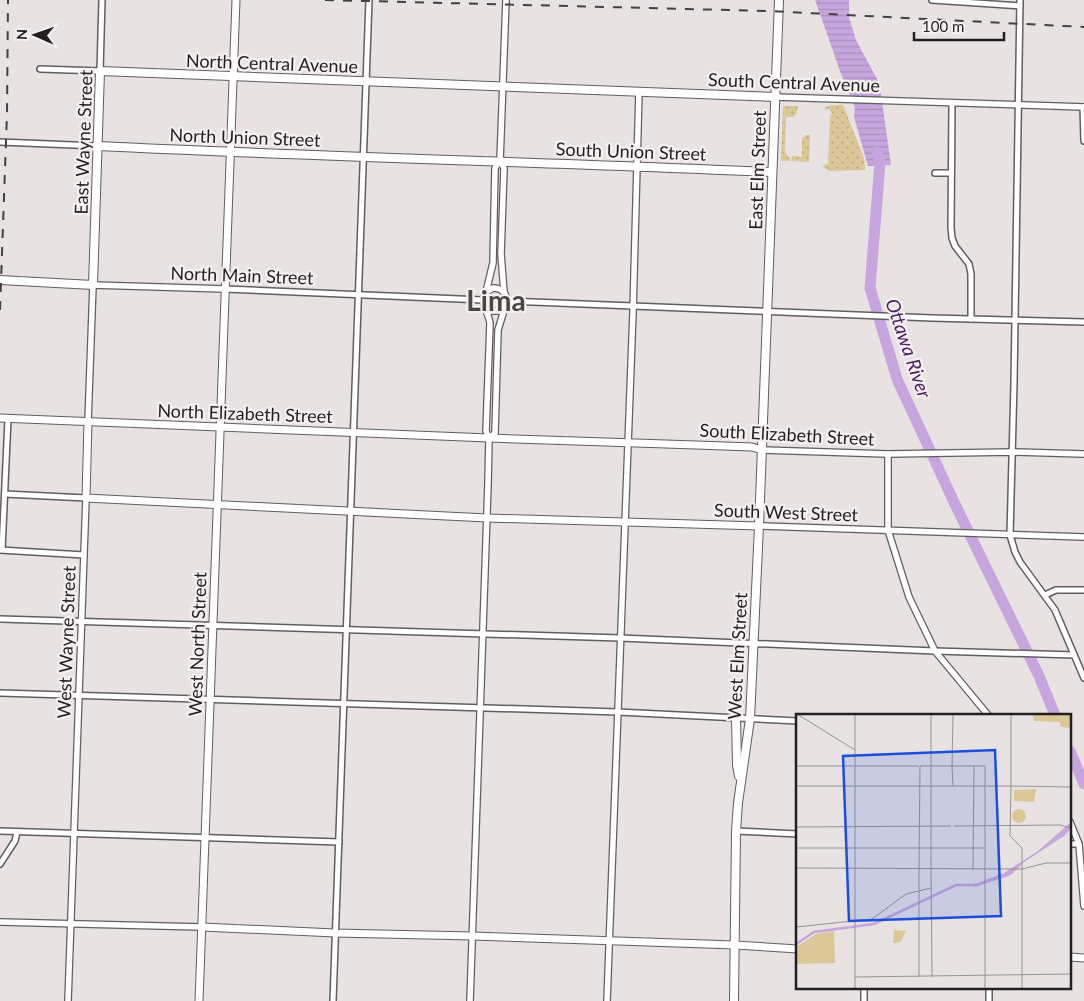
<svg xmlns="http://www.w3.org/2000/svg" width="1084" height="1001" font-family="Lato,sans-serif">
	<defs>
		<pattern id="grass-dots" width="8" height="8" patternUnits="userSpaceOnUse" patternTransform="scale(1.25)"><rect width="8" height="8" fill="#dbc797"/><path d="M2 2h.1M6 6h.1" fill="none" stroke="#bcaa82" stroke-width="1.8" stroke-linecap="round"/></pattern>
		<pattern id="water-rules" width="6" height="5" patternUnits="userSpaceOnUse" patternTransform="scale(1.25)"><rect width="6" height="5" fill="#c6a6dc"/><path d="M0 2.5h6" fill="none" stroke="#aa8ebc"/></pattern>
	</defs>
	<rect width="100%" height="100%" fill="#e8e2e2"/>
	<!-- grass -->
	<g fill="url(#grass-dots)">
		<path d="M833,105H843L864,158L865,170L829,171L823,167L824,165L828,164L830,116L832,113L828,108L825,111V107Z"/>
		<path d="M783,106H798L796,115H794V117H786L785,153L787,154V156L790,157V161H781Z"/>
		<path d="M806,135H810L809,162L791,161L792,156L802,157V139Z"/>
	</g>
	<!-- water -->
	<path fill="url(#water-rules)" d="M815,0H849V17L856,40L877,79L881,94L891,165L868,166L854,117L855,108L840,71Z"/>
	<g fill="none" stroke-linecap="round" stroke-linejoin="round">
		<!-- river -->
		<g stroke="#c6a6dc" stroke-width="11">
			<path d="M877,152L880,163L870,288L897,379L953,500L1039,676L1055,715"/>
			<path d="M1070,751L1084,784"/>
		</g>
		<defs>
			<g id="minor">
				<path d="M932,0L1020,6"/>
				<path d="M1020,0L1014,383L1010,535L1015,552L1020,562L1055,610L1084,678"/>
				<path d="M40,69L100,71L102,0"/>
				<path d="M952,103L951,227L952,238L955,246L969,264L971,274V319"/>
				<path d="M1083,107L1084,141"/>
				<path d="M0,142L98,146"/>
				<path d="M935,173H951"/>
				<path d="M225,289L483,300"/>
				<path d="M507,301L932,318L1084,322"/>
				<path d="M5,494L86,498"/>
				<path d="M0,550L84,555"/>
				<path d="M2,550L8,419"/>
				<path d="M1045,595L1056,590H1084"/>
				<path d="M0,619L620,638L935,651L1074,655"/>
				<path d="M0,693L618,712L798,721"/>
				<path d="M0,831L339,842"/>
				<path d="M736,831L798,834"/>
				<path d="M1070,844H1079"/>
				<path d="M0,864L15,841L17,832"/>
				<path d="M333,1001L369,0"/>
				<path d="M864,1001V987"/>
				<path d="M989,1001V987"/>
			</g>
			<g id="tertiary">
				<path d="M775,97L1084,107"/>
				<path d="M500,161L504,168L501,254L504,292"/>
				<path d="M486,292L493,263L495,168L500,161L506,0"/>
				<path d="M88,422L93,285L225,289"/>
				<path d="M489,438L495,433L498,330L505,307"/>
				<path d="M762,450L888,454L1013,452L1084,454"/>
				<path d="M888,454V530L909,597L935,651L988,715"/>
				<path d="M759,526L1084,537"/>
				<path d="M1070,822L1079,844L1084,906"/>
				<path d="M0,922L202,927"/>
				<path d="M68,1001L86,498"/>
				<path d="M470,1001L488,484L489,438L486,431L490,323C488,312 480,302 486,292L493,288C502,288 508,294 506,303L499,311H491L484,306"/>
				<path d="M607,1001L633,312L639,91"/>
			</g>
			<g id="secondary">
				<path d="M0,418L489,438L696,445L752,447L762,450"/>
				<path d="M88,422L86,498L487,518L759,526"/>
				<path d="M202,927L335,933L472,936L735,945L798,949"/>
				<path d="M1070,957L1084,958"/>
				<path d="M199,1001L236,0"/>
			</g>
			<g id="primary">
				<path d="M98,146C323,157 547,162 772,172"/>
				<path d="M0,280L93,285L100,71L775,97"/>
				<path d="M736,718L737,765L739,776"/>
				<path d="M734,1001L736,831L738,803L750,719L759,526L779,0"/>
			</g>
		</defs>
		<!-- minor casing -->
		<use href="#minor" stroke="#635e5e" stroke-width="8"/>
		<!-- tertiary casing -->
		<use href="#tertiary" stroke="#635e5e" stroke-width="8"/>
		<!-- secondary casing -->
		<use href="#secondary" stroke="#635e5e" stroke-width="9"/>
		<!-- primary casing -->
		<use href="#primary" stroke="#635e5e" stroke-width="10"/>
		<!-- minor -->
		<use href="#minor" stroke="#fff" stroke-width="5"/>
		<!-- tertiary -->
		<use href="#tertiary" stroke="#fff" stroke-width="5.5"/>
		<!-- secondary -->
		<use href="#secondary" stroke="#fff" stroke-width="7"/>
		<!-- primary -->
		<use href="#primary" stroke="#fff" stroke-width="8"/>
		<!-- rail -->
		<g stroke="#434040" stroke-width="2" stroke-dasharray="9 9" stroke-linecap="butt">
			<path d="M325,0L768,11L1084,27"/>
			<path d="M0,310L7,113L8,0"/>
		</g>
	</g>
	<g text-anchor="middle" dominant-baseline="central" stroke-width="4.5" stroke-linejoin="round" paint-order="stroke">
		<!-- street labels -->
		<g font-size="18" fill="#211f1f" stroke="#f6efef">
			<text transform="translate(272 63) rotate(2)">North Central Avenue</text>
			<text transform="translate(794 82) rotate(2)">South Central Avenue</text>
			<text transform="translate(245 137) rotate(2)">North Union Street</text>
			<text transform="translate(83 142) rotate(-88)">East Wayne Street</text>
			<text transform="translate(631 151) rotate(2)">South Union Street</text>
			<text transform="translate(757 170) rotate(-88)">East Elm Street</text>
			<text transform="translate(242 275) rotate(2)">North Main Street</text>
			<text transform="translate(245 413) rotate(2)">North Elizabeth Street</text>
			<text transform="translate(787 434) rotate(3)">South Elizabeth Street</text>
			<text transform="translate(786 512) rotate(2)">South West Street</text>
			<text transform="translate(66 642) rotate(-88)">West Wayne Street</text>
			<text transform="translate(197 644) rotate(-88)">West North Street</text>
			<text transform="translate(737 656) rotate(-87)">West Elm Street</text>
		</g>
		<!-- water labels -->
		<g font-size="19" font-style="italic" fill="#4a2262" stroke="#f6efef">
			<text transform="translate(909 348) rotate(71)">Ottawa River</text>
		</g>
		<!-- town labels -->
		<g font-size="28" font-weight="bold" fill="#4b4646" stroke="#f6efef">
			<text x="496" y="300">Lima</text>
		</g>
	</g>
	<!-- overview -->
	<g transform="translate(796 714)">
		<rect width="275" height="275" fill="#e8e2e2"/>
		<path d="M237,0H275V14L265,13L264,8L238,7ZM240,75L238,88L218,87V76ZM216 102a7 7 0 1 1 14 0a7 7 0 1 1-14 0ZM98,216L110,217L105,228L97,229ZM38,217L39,249L0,250V233L20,220Z" fill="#dbc797"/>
		<path d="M275,108V114L268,122L228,148L215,161L179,173V170L208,159L242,137Z" fill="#c6a6dc"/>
		<path fill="none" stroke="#c6a6dc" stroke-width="2.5" d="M0,230L18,218L78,210L160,171H181"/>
		<path fill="none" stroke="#989494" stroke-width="1" d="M1,0L59,36M59,0V71M157,0L156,52H189V155M0,52H123M136,52H156L157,72M0,72H215V0M59,72V275M158,112L264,111L275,114M0,113L155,112M0,134H188M0,154L226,155L250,149H275M123,155V263M123,155L124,52H136M135,155L136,263M135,155V0M177,155L178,52M226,155V134L214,122L215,72L275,73M226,155V275M0,213L76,205L110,180L135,174M59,263L275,260M189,275V155"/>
		<path fill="#1d4ed8" fill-opacity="0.15" stroke="#1d4ed8" stroke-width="2.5" d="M199,36L205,202L53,207L47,42Z"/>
		<rect width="275" height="275" fill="none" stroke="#211f1f" stroke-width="2.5"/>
	</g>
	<!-- north arrow -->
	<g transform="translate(35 35) rotate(272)" stroke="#f6efef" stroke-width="4" paint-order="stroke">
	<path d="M0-4L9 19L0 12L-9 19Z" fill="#211f1f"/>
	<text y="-8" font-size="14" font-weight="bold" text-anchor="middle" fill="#211f1f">N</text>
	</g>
	<!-- scale -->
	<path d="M914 32v8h90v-8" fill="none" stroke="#211f1f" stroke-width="2.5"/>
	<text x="922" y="32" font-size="15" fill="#211f1f" stroke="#f6efef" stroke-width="4" paint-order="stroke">100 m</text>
</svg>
